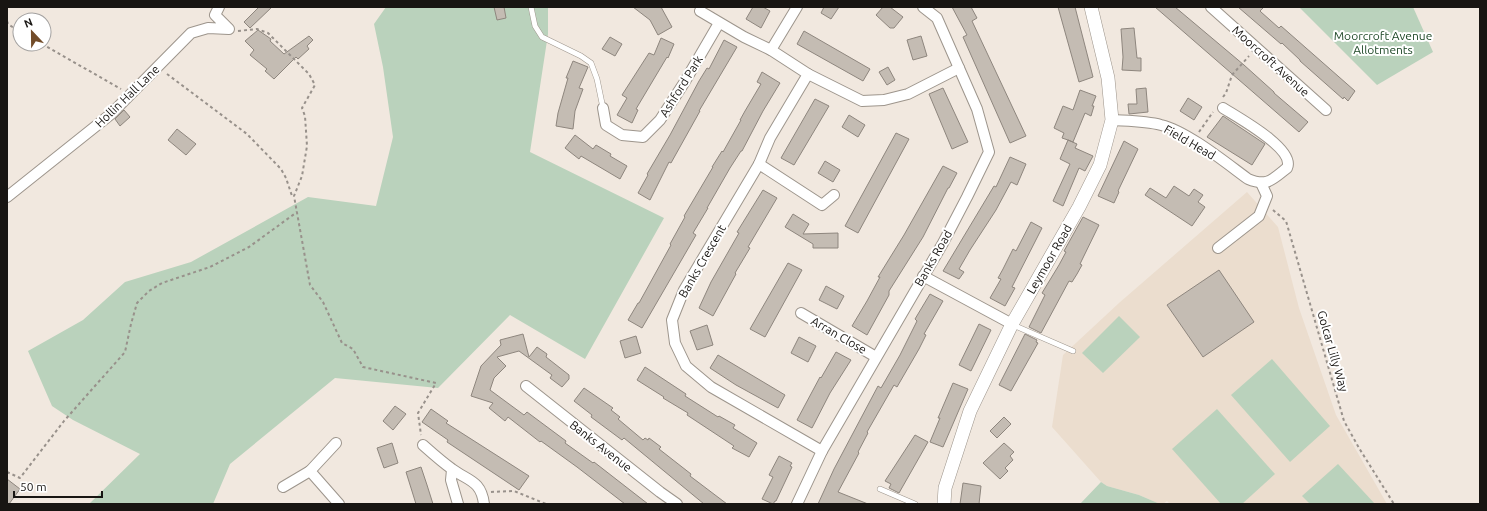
<svg xmlns="http://www.w3.org/2000/svg" width="1487" height="511" font-family="Ubuntu,sans-serif">
	<rect width="100%" height="100%" fill="#f1e8df"/>
	<!-- built -->
	<path fill="#ebddce" d="M1247,192L1278,227L1299,308L1336,415L1387,504H1170L1167,501L1163,504H1160L1139,495L1107,486L1101,482L1052,427L1063,355L1119,303Z"/>
	<!-- green -->
	<g fill="#bad2bc">
		<path d="M386,7H548V34L530,152L664,218L585,359L510,315L438,388L335,378L230,464L213,504H89L140,454L73,420L52,406L28,351L83,320L125,282L191,262L308,197L376,206L393,137L383,67L374,24Z"/>
		<path d="M1299,7H1413L1433,52L1377,85Z"/>
		<path d="M1119,316L1140,337L1103,373L1082,353Z"/>
		<path d="M1272,359L1330,426L1290,462L1231,395Z"/>
		<path d="M1217,409L1275,474L1242,504H1221L1172,449Z"/>
		<path d="M1338,464L1375,504H1310L1302,496Z"/>
		<path d="M1101,482L1107,486L1139,495L1160,504H1080Z"/>
	</g>
	<!-- building -->
	<g fill="#c4bcb3" stroke="#8e867e">
		<path d="M259,7H272L250,28L244,22Z"/>
		<path d="M494,7H504L506,18L497,20Z"/>
		<path d="M633,7H661L672,27L658,35L650,20Z"/>
		<path d="M753,7H763L770,11L761,28L746,19Z"/>
		<path d="M824,7H839L831,19L821,13Z"/>
		<path d="M883,7H890L903,17L894,28H890L876,15Z"/>
		<path d="M952,7H971L977,18L972,21L1026,136L1010,143L963,37L967,35Z"/>
		<path d="M1058,7H1075L1093,77L1079,82Z"/>
		<path d="M1155,7H1175L1244,65L1274,92V93L1308,122L1299,132Z"/>
		<path d="M1238,7H1264L1260,11L1261,12L1279,28L1281,26L1355,91L1348,101L1344,97L1343,99L1300,61V60L1282,43L1281,44Z"/>
		<path d="M1134,28L1137,58H1141V71L1122,70L1123,57L1121,29Z"/>
		<path d="M258,30L271,39L270,41L284,54L309,36L313,40L307,46L309,49L298,59L296,57L274,79L265,71L267,69L250,55L254,50L245,41Z"/>
		<path d="M804,31L870,69L863,81L797,44Z"/>
		<path d="M921,36L927,56L913,60L907,40Z"/>
		<path d="M610,37L622,44L615,56L602,49Z"/>
		<path d="M661,38L674,44L668,58L667,57L636,109L638,110L632,123L617,115L627,98L622,95L649,53L654,55Z"/>
		<path d="M724,40L737,47L699,111H700L671,163L669,162L650,200L638,193L648,175L647,174L670,135L699,81L707,68L709,69Z"/>
		<path d="M573,61L588,67L579,88L583,89L575,111L573,129L556,126L558,113L568,78H566Z"/>
		<path d="M888,67L895,80L887,85L879,72Z"/>
		<path d="M762,72L780,83L763,111L742,151H741L730,168L707,208H708L693,233L696,235L642,328L628,320L638,303H639L671,245L670,244L685,217L684,216L713,167H712L722,151L723,152L741,120H740L745,111L761,84L757,82Z"/>
		<path d="M943,88L968,142L952,149L929,94Z"/>
		<path d="M1146,88L1148,112L1129,114L1128,104H1137L1136,89Z"/>
		<path d="M1080,90L1096,96L1092,106H1094L1091,116L1085,113L1073,142L1068,140L1077,144L1075,148L1093,156L1085,171L1079,168L1063,206L1053,201L1070,164L1060,159L1068,140L1062,138L1064,133L1054,128L1063,106L1073,110Z"/>
		<path d="M1188,98L1202,107L1194,120L1180,111Z"/>
		<path d="M815,99L829,106L794,165L781,158Z"/>
		<path d="M124,110L130,117L120,126L115,119Z"/>
		<path d="M849,115L865,125L858,137L842,127Z"/>
		<path d="M1223,116L1265,144L1252,165L1207,137Z"/>
		<path d="M177,129L196,144L186,155L168,140Z"/>
		<path d="M896,133L909,139L858,233L845,226Z"/>
		<path d="M575,135L593,149L596,145L611,154L610,156L627,166L620,179L581,156L579,159L565,148Z"/>
		<path d="M1124,141L1138,149L1118,191L1119,192L1114,203L1098,196Z"/>
		<path d="M1010,157L1026,164L1017,185L1011,182L996,210L970,250L959,269L964,272L959,279L943,271L994,186L996,187Z"/>
		<path d="M825,161L840,170L833,182L818,173Z"/>
		<path d="M943,166L957,173L949,188H948L923,237L889,291V295L867,335L852,326L867,301L880,277H878L904,235Z"/>
		<path d="M1174,186L1189,196L1194,189L1203,195L1198,202L1205,207L1192,226L1145,195L1150,188L1166,198Z"/>
		<path d="M763,190L777,198L748,247L750,248L735,273L736,274L713,316L699,308L711,282L739,233L737,232Z"/>
		<path d="M793,214L809,224L803,234L838,233V248H813V244L785,227Z"/>
		<path d="M1083,217L1099,225L1080,264L1082,265L1077,274L1072,282L1069,281L1041,333L1029,327L1045,295L1042,293L1059,265L1066,252L1064,251Z"/>
		<path d="M1031,222L1042,228L1012,287L1015,288L1005,306L990,298L1001,279L998,278L1003,269L1013,249L1016,251Z"/>
		<path d="M788,263L802,270L765,337L750,329Z"/>
		<path d="M1219,270L1254,322L1203,357L1167,305Z"/>
		<path d="M826,286L844,296L837,309L819,300Z"/>
		<path d="M930,294L943,301L924,334L926,335L919,349L897,387L894,385L867,432L868,433L858,452L859,453L838,492L868,504H818L834,469L878,386L881,388L900,355L917,321L915,319Z"/>
		<path d="M979,324L991,330L971,371L959,365Z"/>
		<path d="M707,325L713,345L697,350L690,331Z"/>
		<path d="M523,334L529,357L537,347L547,354L546,357L569,375V379L562,387L550,378L552,375L519,351L497,357L506,366L494,378L490,390L524,415L527,412L566,441L565,443L593,463L594,462L648,504H625L577,467L541,441L540,442L508,417L505,421L489,408L493,403L471,396L481,366L501,345L500,340Z"/>
		<path d="M1025,334L1037,340L1036,342L1038,343L1011,391L999,385Z"/>
		<path d="M636,336L641,353L625,358L620,341Z"/>
		<path d="M799,337L816,346L808,362L791,353Z"/>
		<path d="M836,352L851,360L830,393L812,428L797,420L820,377L821,378Z"/>
		<path d="M718,355L785,395L778,408L736,385L710,368Z"/>
		<path d="M645,367L686,394L685,396L718,417L719,416L735,425L733,428L757,443L749,457L732,448L734,446L687,415L688,413L663,398L664,397L637,380Z"/>
		<path d="M953,383L968,389L943,447L930,442L940,418H938Z"/>
		<path d="M584,388L613,408L611,410L620,417L618,419L643,440L645,438L648,440L649,438L661,447L659,449L691,474L690,476L727,504H704L624,438L622,440L591,417L592,415L574,401Z"/>
		<path d="M395,406L406,414L393,430L383,421Z"/>
		<path d="M431,409L448,421L446,423L529,476L519,490L447,442L448,440L422,422Z"/>
		<path d="M1004,417L1011,424L997,438L990,431Z"/>
		<path d="M915,435L928,442L899,493L889,488L891,484L885,481Z"/>
		<path d="M392,443L398,463L384,468L377,448Z"/>
		<path d="M1004,443L1014,452L1010,456L1013,460L1005,468L1008,471L1000,479L983,463Z"/>
		<path d="M779,456L792,463L790,466L792,467L776,501H775L773,504L762,499L773,477L769,475Z"/>
		<path d="M421,467L427,485L433,504H416L406,472Z"/>
		<path d="M7,479L20,489L9,504H7Z"/>
		<path d="M963,483L981,486L979,504H960Z"/>
	</g>
	<g fill="none" stroke-linecap="round" stroke-linejoin="round">
		<defs>
			<g id="service">
				<path d="M531,7L535,26L542,37L581,56L591,63L597,79L603,108"/>
				<path d="M1013,325L1073,351"/>
				<path d="M880,489L915,504"/>
			</g>
			<g id="minor">
				<path d="M1211,7L1326,110"/>
				<path d="M700,11L744,37L771,50L808,74L770,138L759,164L684,290L672,320L675,343L686,366L711,387L822,451"/>
				<path d="M771,50L797,7"/>
				<path d="M808,74L862,101L884,100L908,94L959,68"/>
				<path d="M603,108L606,125L622,135L643,137L660,120L684,83L719,23"/>
				<path d="M1112,120C1128,121 1146,121 1161,125C1187,131 1226,163 1248,179C1267,187 1272,180 1287,168C1296,149 1237,117 1223,108"/>
				<path d="M759,164L822,205L834,195"/>
				<path d="M7,197L111,114L191,33L208,28L229,29L215,15L219,7"/>
				<path d="M1218,248L1259,216L1267,196L1261,183"/>
				<path d="M923,276L1012,324"/>
				<path d="M801,313L876,357"/>
				<path d="M526,386L660,492L677,504"/>
				<path d="M336,443L310,471L339,504"/>
				<path d="M423,445C432,453 442,462 452,469C468,481 481,480 484,504"/>
				<path d="M452,470L451,480L458,504"/>
				<path d="M283,487L310,471"/>
				<path d="M797,504L822,451L943,243L967,197L989,152L977,109L937,18L923,7"/>
			</g>
			<path id="tertiary" d="M944,504L945,488L970,411L1012,324L1079,207L1100,165L1112,120L1108,78L1091,7"/>
		</defs>
		<!-- service casing -->
		<use href="#service" stroke="#9d958c" stroke-width="6"/>
		<!-- minor casing -->
		<use href="#minor" stroke="#9d958c" stroke-width="12"/>
		<!-- tertiary casing -->
		<use href="#tertiary" stroke="#9d958c" stroke-width="14"/>
		<!-- path -->
		<g stroke="#98918b" stroke-width="2" stroke-dasharray="3 3" stroke-linecap="butt">
			<path d="M7,21L8,24L20,32"/>
			<path d="M238,31L257,29L268,33L309,74L315,85L302,108L305,116L307,146L302,176L294,196L310,285L323,302L342,343L353,349L363,367L436,383L418,413L421,435"/>
			<path d="M42,44L121,89"/>
			<path d="M167,74L247,134L281,169L286,178L292,196H294"/>
			<path d="M1223,97L1226,93L1232,75L1249,56"/>
			<path d="M1199,132L1213,112"/>
			<path d="M1273,210L1286,221L1344,421L1359,448L1394,504"/>
			<path d="M7,472L20,478L64,421L125,352L131,324L137,303L149,291L162,283L210,267L249,247L297,212"/>
			<path d="M491,492L514,491L546,504"/>
		</g>
		<!-- service -->
		<use href="#service" stroke="#fff" stroke-width="5"/>
		<!-- minor -->
		<use href="#minor" stroke="#fff" stroke-width="10"/>
		<!-- tertiary -->
		<use href="#tertiary" stroke="#fff" stroke-width="13"/>
	</g>
	<g text-anchor="middle" dominant-baseline="central" stroke-width="4" stroke-linejoin="round" paint-order="stroke">
		<!-- park labels -->
		<g font-size="12" fill="#1d4726" stroke="#fff">
			<text x="1383" y="35">Moorcroft Avenue<tspan x="1383" dy="14">Allotments</tspan></text>
		</g>
		<!-- street labels -->
		<g font-size="12" fill="#181512" stroke="#fff">
			<text transform="translate(1271 61) rotate(42)">Moorcroft Avenue</text>
			<text transform="translate(681 86) rotate(-58)">Ashford Park</text>
			<text transform="translate(127 96) rotate(-44)">Hollin Hall Lane</text>
			<text transform="translate(1190 142) rotate(30)">Field Head</text>
			<text transform="translate(933 258) rotate(-60)">Banks Road</text>
			<text transform="translate(1049 259) rotate(-60)">Leymoor Road</text>
			<text transform="translate(702 261) rotate(-60)">Banks Crescent</text>
			<text transform="translate(839 335) rotate(30)">Arran Close</text>
			<text transform="translate(1333 351) rotate(74)">Golcar Lilly Way</text>
			<text transform="translate(601 446) rotate(38)">Banks Avenue</text>
		</g>
	</g>
	<!-- border -->
	<rect width="1487" height="511" fill="none" stroke="#181512" stroke-width="16"/>
	<!-- north arrow -->
	<g transform="translate(32 32) rotate(338)"><circle r="19" fill="#ffffff" stroke="#a3a1a0"/>
	<path d="M0-3L7 15L0 10L-7 15Z" fill="#724c29"/>
	<text y="-6" font-size="11" font-weight="bold" text-anchor="middle" fill="#181512">N</text>
	</g>
	<!-- scale -->
	<path d="M14 491v6h88v-6" fill="none" stroke="#181512" stroke-width="2"/>
	<text x="20" y="491" font-size="12" fill="#181512" stroke="#ffffff" stroke-width="3" paint-order="stroke">50 m</text>
</svg>
